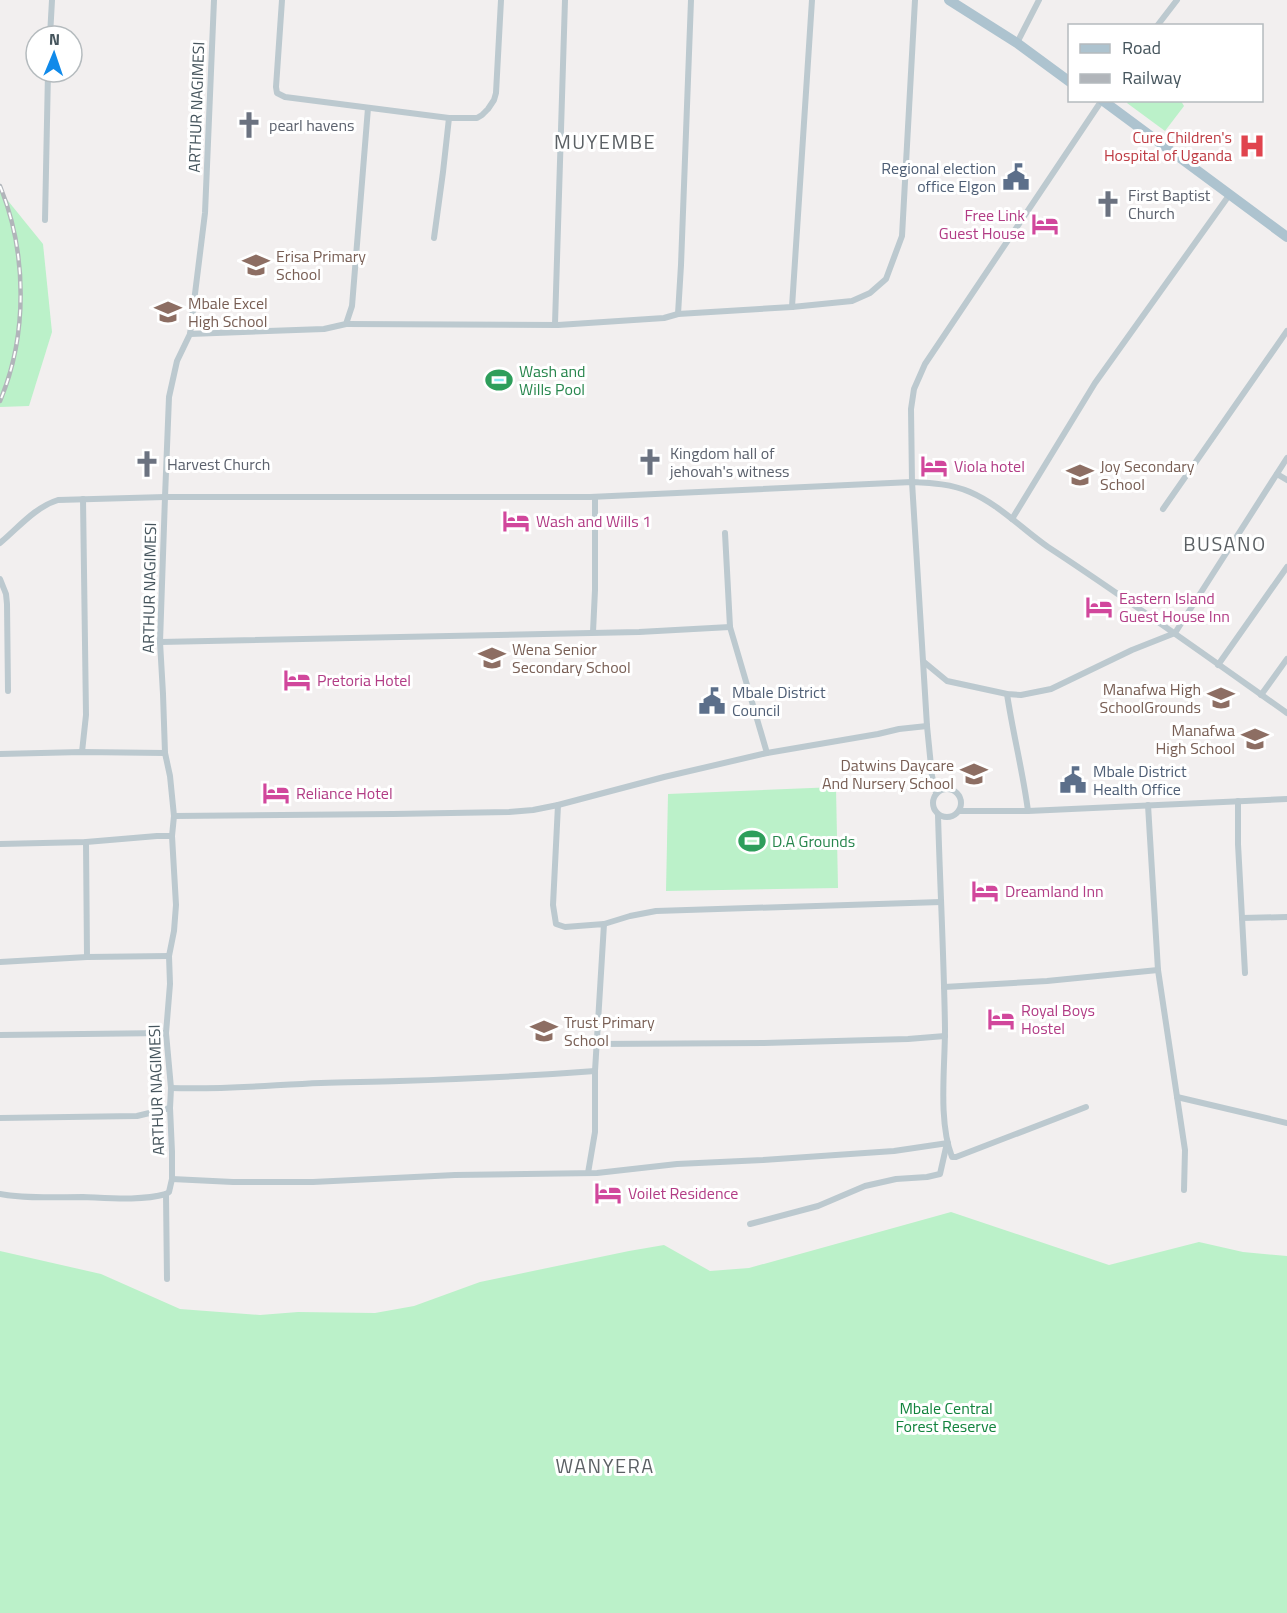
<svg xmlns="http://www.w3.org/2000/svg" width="1287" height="1613" font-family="'Titillium Web',sans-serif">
	<rect width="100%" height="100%" fill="#f2efef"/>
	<!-- green -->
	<g fill="#bbf1c9">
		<path d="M1128,101H1181L1184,106L1165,131L1127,103Z"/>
		<path d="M0,191L43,244L52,332L29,406L0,407Z"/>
		<path d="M836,787L838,888L666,891L668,794Z"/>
		<path d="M951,1212L1109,1265L1199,1242L1243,1252L1287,1256V1613H0V1251L101,1274L180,1309L260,1315L298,1312L375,1313L414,1306L480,1282L629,1251L664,1245L710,1271L749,1268Z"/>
	</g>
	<!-- water -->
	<path fill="#86e7f0" d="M493,370C508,376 511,366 511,388L503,389L502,384L493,385L487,384V375Z"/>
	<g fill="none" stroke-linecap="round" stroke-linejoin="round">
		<!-- street -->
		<g stroke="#bcc9cf" stroke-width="6">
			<path d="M282,0L276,87L277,93L285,97L449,118H477L482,115L488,109L494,100L496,93L501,0"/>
			<path d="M1157,26L1177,0"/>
			<path d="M50,36L52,0"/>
			<path d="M1017,43L1039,0"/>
			<path d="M45,220L48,72"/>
			<path d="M434,238L443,172L449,118"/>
			<path d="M792,307L812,0"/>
			<path d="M678,314L792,307L852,301L870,293L886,279L902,236L915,0"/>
			<path d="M346,324L558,325L664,318L678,314L681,265L691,0"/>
			<path d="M555,324L565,0"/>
			<path d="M190,334L324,329L346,324L352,306L368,108"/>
			<path d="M1277,474L1287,480"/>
			<path d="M1163,509L1287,331"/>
			<path d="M1012,519L1095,383L1230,194"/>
			<path d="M725,533L730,627L767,753"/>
			<path d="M0,543C18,528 35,507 58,500L165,497H590L912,482C932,483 952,484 970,492C1000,505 1022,529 1048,547C1129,600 1208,657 1287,713"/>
			<path d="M0,579L6,594L7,604L8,691"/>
			<path d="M593,632L595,590V497"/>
			<path d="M160,642L639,632L730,627"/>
			<path d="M924,662L947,681L1007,694L1021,695L1051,689L1132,650L1175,633L1287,458"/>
			<path d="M1218,665L1287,567"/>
			<path d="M1007,694C1013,734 1023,772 1028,811"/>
			<path d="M1261,695L1287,659"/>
			<path d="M82,752L86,715L83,499"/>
			<path d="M0,754L82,752L165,753"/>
			<circle cx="947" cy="803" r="14"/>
			<path d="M936,793L932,776L927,726L912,482L911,409L914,389L925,364L1102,100"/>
			<path d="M1238,801V844L1245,973"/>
			<path d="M558,805L553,905L556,924L565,927L604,924L595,1071V1132L588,1173"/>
			<path d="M1148,805L1158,970L1185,1150L1184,1190"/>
			<path d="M959,811H1028L1287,799"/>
			<path d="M938,815C940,886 944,958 945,1029C945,1068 938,1121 952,1157H956L1086,1107"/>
			<path d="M174,816L393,814L509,812L533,810L558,805L664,777L767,753L878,734L899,729L927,726"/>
			<path d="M86,842L87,957"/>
			<path d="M0,844L86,842L157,836H172"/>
			<path d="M1242,918L1287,917"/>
			<path d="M604,924L630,916L656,911L941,902"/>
			<path d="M0,962L87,957L169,956"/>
			<path d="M944,987L1047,981L1158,970"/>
			<path d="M0,1035L166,1033"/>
			<path d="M597,1044L764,1043L908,1039L945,1036"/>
			<path d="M171,1088C222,1090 271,1085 321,1083C347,1082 373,1082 399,1081C464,1079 529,1076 595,1071"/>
			<path d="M1177,1097L1287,1123"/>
			<path d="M0,1118L137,1116L170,1108"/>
			<path d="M172,1179L233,1182H313L455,1175L597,1173L677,1164L763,1160L894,1151L948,1143"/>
			<path d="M0,1194C27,1199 56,1197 83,1197C109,1198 141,1201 166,1194"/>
			<path d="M750,1224L818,1206L865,1186L896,1179L927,1177L940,1174L947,1143"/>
			<path d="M167,1279L166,1194L169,1192L172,1179V1152L170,1108L171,1088L166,1033L170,984L169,956L174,931L176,905L172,836L174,816L170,776L165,753L163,694L160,642L165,497L169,397L177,361L190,334L205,213L214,0"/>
		</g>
		<!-- primary -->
		<g stroke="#adc3cf" stroke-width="10">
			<path d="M949,0L1017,43L1070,82"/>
			<path d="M1102,100L1287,237"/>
		</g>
		<defs>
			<path id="rail" d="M0,186C27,252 28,335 0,401"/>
		</defs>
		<!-- rail casing -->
		<use href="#rail" stroke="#b1b5ba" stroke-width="4.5"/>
		<!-- rail -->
		<use href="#rail" stroke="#fff" stroke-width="2" stroke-dasharray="7" stroke-linecap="butt"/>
	</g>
	<!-- icons -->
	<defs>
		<symbol id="church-bare" viewBox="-9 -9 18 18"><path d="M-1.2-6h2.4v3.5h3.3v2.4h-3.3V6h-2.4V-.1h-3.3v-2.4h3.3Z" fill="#6b7280" stroke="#fff" stroke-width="2.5" paint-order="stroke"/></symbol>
		<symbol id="hospital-bare" viewBox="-9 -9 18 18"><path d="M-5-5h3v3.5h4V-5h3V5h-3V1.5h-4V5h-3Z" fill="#e0444e" stroke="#fff" stroke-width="2.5" paint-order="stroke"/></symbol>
		<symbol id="civic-bare" viewBox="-9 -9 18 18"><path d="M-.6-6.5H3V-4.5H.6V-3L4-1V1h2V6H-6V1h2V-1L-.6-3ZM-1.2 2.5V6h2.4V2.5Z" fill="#5c6f8a" stroke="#fff" stroke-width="2.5" paint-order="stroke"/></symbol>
		<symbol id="hotel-bare" viewBox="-9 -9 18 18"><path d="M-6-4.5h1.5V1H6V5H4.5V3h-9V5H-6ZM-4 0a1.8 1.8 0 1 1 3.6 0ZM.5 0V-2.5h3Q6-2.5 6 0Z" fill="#d1479c" stroke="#fff" stroke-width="2.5" paint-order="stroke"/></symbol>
		<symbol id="school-bare" viewBox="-9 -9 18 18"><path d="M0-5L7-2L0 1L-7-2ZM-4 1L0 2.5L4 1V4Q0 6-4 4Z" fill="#8d6e63" stroke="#fff" stroke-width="2.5" paint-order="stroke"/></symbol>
		<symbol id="stadium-bare" viewBox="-9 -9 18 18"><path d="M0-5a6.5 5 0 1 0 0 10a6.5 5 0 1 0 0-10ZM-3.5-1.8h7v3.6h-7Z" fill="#2e9e5b" stroke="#fff" stroke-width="2.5" paint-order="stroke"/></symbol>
	</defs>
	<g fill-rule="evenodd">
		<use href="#church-bare" x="230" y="106" width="38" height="38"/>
		<use href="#hospital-bare" x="1233" y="127" width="38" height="38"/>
		<use href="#civic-bare" x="997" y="158" width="38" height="38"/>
		<use href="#church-bare" x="1089" y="185" width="38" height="38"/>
		<use href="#hotel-bare" x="1026" y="205" width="38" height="38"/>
		<use href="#school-bare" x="237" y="246" width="38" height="38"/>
		<use href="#school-bare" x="149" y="293" width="38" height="38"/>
		<use href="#stadium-bare" x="480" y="361" width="38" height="38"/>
		<use href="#church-bare" x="631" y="443" width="38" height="38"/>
		<use href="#church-bare" x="128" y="445" width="38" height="38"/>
		<use href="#hotel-bare" x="915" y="447" width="38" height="38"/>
		<use href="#school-bare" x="1061" y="456" width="38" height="38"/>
		<use href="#hotel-bare" x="497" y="502" width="38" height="38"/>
		<use href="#hotel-bare" x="1080" y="588" width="38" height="38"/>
		<use href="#school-bare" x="473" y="639" width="38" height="38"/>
		<use href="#hotel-bare" x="278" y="661" width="38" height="38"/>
		<use href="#school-bare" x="1202" y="679" width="38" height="38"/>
		<use href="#civic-bare" x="693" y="682" width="38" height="38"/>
		<use href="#school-bare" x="1236" y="720" width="38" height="38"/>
		<use href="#school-bare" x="955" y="755" width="38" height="38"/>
		<use href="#civic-bare" x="1054" y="761" width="38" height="38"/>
		<use href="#hotel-bare" x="257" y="774" width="38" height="38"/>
		<use href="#stadium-bare" x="733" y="822" width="38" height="38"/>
		<use href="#hotel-bare" x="966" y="872" width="38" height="38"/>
		<use href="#hotel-bare" x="982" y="1000" width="38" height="38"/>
		<use href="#school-bare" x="525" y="1012" width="38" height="38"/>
		<use href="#hotel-bare" x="589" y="1174" width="38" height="38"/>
	</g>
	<g text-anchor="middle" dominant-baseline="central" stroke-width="6" stroke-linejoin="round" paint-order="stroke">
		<!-- street labels -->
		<g font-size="16" fill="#46555d" stroke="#fff">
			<text transform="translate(196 107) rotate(-88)">ARTHUR NAGIMESI</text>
			<text transform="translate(149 588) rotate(-89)">ARTHUR NAGIMESI</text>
			<text transform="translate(156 1090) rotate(-92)">ARTHUR NAGIMESI</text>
		</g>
		<!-- worship labels -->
		<g font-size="16" fill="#5b616d" stroke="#fff" text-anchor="start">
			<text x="269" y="125">pearl havens</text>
			<text x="1128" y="195">First Baptist<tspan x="1128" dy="18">Church</tspan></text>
			<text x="670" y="453">Kingdom hall of<tspan x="670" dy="18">jehovah's witness</tspan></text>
			<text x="167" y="464">Harvest Church</text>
		</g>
		<!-- health labels -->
		<g font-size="16" fill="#be3a42" stroke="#fff" text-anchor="end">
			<text x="1232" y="137">Cure Children's<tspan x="1232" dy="18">Hospital of Uganda</tspan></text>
		</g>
		<!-- service labels -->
		<g font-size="16" fill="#4e5e75" stroke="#fff" text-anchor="start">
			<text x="996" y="168" text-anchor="end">Regional election<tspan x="996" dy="18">office Elgon</tspan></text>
			<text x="732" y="692">Mbale District<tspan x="732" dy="18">Council</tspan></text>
			<text x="1093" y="771">Mbale District<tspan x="1093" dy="18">Health Office</tspan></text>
		</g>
		<!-- hotel labels -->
		<g font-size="16" fill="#b23c85" stroke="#fff" text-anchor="start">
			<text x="1025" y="215" text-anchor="end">Free Link<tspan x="1025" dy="18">Guest House</tspan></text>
			<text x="954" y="466">Viola hotel</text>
			<text x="536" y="521">Wash and Wills 1</text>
			<text x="1119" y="598">Eastern Island<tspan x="1119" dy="18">Guest House Inn</tspan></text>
			<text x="317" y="680">Pretoria Hotel</text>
			<text x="296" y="793">Reliance Hotel</text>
			<text x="1005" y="891">Dreamland Inn</text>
			<text x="1021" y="1010">Royal Boys<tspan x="1021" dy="18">Hostel</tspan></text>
			<text x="628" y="1193">Voilet Residence</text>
		</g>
		<!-- education labels -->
		<g font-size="16" fill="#785e54" stroke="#fff" text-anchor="start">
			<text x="276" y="256">Erisa Primary<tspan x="276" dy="18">School</tspan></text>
			<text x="188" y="303">Mbale Excel<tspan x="188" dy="18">High School</tspan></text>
			<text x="1100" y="466">Joy Secondary<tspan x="1100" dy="18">School</tspan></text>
			<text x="512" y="649">Wena Senior<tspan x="512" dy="18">Secondary School</tspan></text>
			<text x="1201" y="689" text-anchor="end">Manafwa High<tspan x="1201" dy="18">SchoolGrounds</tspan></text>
			<text x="1235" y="730" text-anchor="end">Manafwa<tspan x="1235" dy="18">High School</tspan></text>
			<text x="954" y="765" text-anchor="end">Datwins Daycare<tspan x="954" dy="18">And Nursery School</tspan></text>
			<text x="564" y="1022">Trust Primary<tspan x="564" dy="18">School</tspan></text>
		</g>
		<!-- leisure labels -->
		<g font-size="16" fill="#27864d" stroke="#fff" text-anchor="start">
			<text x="519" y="371">Wash and<tspan x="519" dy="18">Wills Pool</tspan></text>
			<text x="772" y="841">D.A Grounds</text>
		</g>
		<!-- park labels -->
		<g font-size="16" fill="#12833d" stroke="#fff">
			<text x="946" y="1408">Mbale Central<tspan x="946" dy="18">Forest Reserve</tspan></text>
		</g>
		<!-- quarter labels -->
		<g font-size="20" letter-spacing="1.5" fill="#5b6064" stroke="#fff">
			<text x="605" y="141">MUYEMBE</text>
			<text x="1225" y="543">BUSANO</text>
			<text x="605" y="1465">WANYERA</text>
		</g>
	</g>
	<!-- legend -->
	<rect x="1068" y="24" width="195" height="78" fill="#ffffff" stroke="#b5bbbe" stroke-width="1.5"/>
	<rect x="1080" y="44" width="30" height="9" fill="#adc3cf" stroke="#b5bbbe" stroke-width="1.5"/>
	<text x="1122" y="54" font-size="18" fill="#46555d">Road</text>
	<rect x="1080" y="74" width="30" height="9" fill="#b1b5ba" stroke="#b5bbbe" stroke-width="1.5"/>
	<text x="1122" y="84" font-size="18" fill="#46555d">Railway</text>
	<!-- north arrow -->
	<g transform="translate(54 54) rotate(2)"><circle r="28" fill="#ffffff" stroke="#b5bbbe" stroke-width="1.5"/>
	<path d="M0-4.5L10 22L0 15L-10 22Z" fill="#108aea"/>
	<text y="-9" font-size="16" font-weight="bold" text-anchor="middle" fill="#46555d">N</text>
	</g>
</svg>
